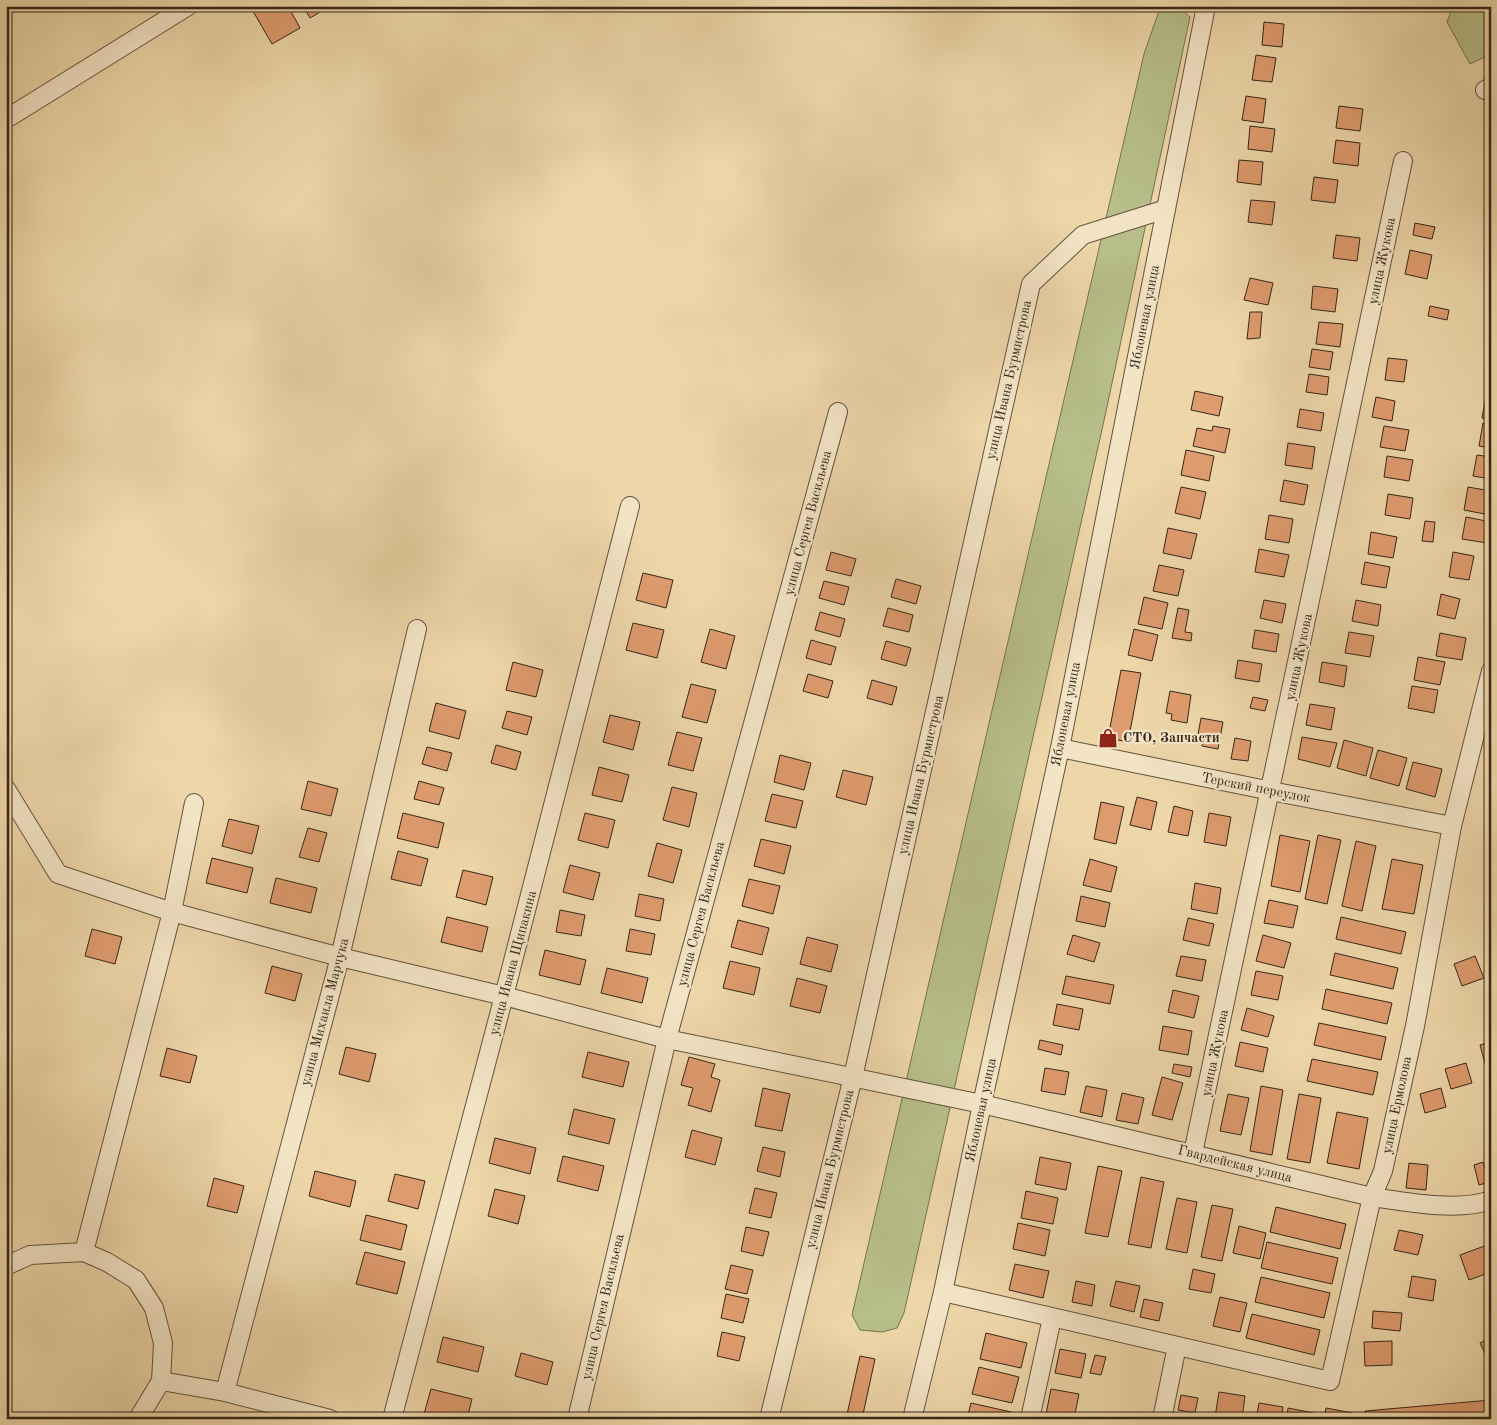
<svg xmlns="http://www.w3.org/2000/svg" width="1497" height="1425" font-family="'Old Standard TT',serif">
	<rect width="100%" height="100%" fill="#edd6a8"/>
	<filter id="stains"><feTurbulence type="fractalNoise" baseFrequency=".004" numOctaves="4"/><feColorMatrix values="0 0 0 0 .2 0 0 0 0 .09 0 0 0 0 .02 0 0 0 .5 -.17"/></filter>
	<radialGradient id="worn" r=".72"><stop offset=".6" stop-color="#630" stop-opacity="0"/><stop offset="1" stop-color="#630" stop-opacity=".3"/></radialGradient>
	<!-- green -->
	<g fill="#b7be89" stroke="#767252">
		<path d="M1167,6H1178L1190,17L1105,416L904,1313L897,1328L882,1332L860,1330L852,1315L1144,54L1160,8Z"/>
		<path d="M1453,6H1491V54L1470,64L1447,22Z"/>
	</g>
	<!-- building -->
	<g fill="#de9b6e" stroke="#35271a">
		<path d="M250,6H288L300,28L272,44Z"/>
		<path d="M303,6H330L310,18Z"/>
		<path d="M1264,22L1284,24L1282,47L1262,45Z"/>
		<path d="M1256,55L1276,58L1272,82L1252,80Z"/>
		<path d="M1246,96L1266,99L1263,123L1242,120Z"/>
		<path d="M1339,106L1363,109L1360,131L1336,128Z"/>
		<path d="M1250,126L1275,129L1272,152L1248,149Z"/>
		<path d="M1336,140L1360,143L1358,166L1333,163Z"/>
		<path d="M1239,160L1263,162L1261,185L1237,182Z"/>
		<path d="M1314,177L1338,180L1335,203L1311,200Z"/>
		<path d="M1251,200L1275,202L1272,225L1248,222Z"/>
		<path d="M1415,223L1435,227L1432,239L1413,235Z"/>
		<path d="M1336,235L1360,238L1357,261L1333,258Z"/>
		<path d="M1410,250L1432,255L1427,279L1405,274Z"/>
		<path d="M1250,278L1273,283L1268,305L1244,300Z"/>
		<path d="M1313,286L1338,289L1335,312L1311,309Z"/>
		<path d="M1430,306L1449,310L1447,320L1428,316Z"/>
		<path d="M1250,312H1262L1260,338L1247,339Z"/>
		<path d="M1319,322L1343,324L1340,347L1316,344Z"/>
		<path d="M1312,349L1333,352L1330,370L1309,367Z"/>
		<path d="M1388,358L1407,360L1404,382L1385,380Z"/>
		<path d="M1309,374L1329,377L1327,395L1306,392Z"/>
		<path d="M1195,391L1223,397L1219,416L1191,410Z"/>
		<path d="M1486,396H1491V420L1482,418Z"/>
		<path d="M1376,397L1395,401L1392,421L1372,417Z"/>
		<path d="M1300,409L1324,413L1321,431L1297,427Z"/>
		<path d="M1483,423L1491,425V448L1479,446Z"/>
		<path d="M1213,426L1230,429L1225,453L1193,446L1197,428L1212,431Z"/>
		<path d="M1384,426L1409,430L1405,451L1380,447Z"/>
		<path d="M1288,443L1315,447L1312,469L1285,465Z"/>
		<path d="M1186,450L1214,456L1209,481L1181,475Z"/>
		<path d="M1477,455L1491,457V479L1473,476Z"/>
		<path d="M1387,456L1413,460L1409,481L1384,477Z"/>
		<path d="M1284,480L1308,485L1304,505L1280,501Z"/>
		<path d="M1181,487L1206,492L1200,519L1175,513Z"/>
		<path d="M1468,487L1491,491L1490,515L1464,510Z"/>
		<path d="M1388,494L1413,498L1410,519L1385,515Z"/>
		<path d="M1269,515L1293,519L1289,543L1265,539Z"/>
		<path d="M1466,517L1491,522L1487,543L1462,539Z"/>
		<path d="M1425,521L1435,522L1433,542L1422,541Z"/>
		<path d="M1168,528L1197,534L1191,559L1163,553Z"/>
		<path d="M1371,532L1397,537L1393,558L1368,554Z"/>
		<path d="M1259,549L1289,555L1284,577L1255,572Z"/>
		<path d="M831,552L856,559L851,576L826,570Z"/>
		<path d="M1453,552L1474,556L1469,580L1449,577Z"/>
		<path d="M1365,562L1390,567L1386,588L1361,584Z"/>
		<path d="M1159,565L1184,570L1178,596L1153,591Z"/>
		<path d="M643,573L673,580L666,608L636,600Z"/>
		<path d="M896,579L921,586L916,604L891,597Z"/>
		<path d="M824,581L849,587L844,605L819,598Z"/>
		<path d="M1441,594L1460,599L1455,619L1437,615Z"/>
		<path d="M1144,597L1168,603L1162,629L1138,624Z"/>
		<path d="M1264,600L1286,604L1282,623L1260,618Z"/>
		<path d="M1356,600L1381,605L1378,626L1352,621Z"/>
		<path d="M888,608L913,615L909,632L883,626Z"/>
		<path d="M1178,608L1189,610L1185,632L1192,633L1191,641L1172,638Z"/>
		<path d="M820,612L845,619L840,637L815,630Z"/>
		<path d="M633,623L664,630L657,658L626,650Z"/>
		<path d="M710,629L735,636L726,669L701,662Z"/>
		<path d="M1134,629L1158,635L1152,661L1128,655Z"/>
		<path d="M1255,630L1279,634L1276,652L1252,648Z"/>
		<path d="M1349,632L1374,636L1370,657L1345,653Z"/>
		<path d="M1440,633L1466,638L1462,660L1436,656Z"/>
		<path d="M811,640L836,647L831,665L806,658Z"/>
		<path d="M886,641L911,648L906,666L881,659Z"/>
		<path d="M1418,657L1445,662L1440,685L1414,680Z"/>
		<path d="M1238,660L1262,664L1259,682L1235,678Z"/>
		<path d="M513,662L543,670L536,697L506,690Z"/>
		<path d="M1322,662L1347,666L1344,687L1319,682Z"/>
		<path d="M1121,670L1141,673L1128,742L1108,738Z"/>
		<path d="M808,674L833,681L828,698L803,691Z"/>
		<path d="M872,680L897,687L892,705L867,698Z"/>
		<path d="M691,684L716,690L707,723L682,717Z"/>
		<path d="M1412,686L1438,690L1434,713L1408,708Z"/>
		<path d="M1170,691L1191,695L1187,723L1171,720L1172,714L1166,713Z"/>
		<path d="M1253,697L1268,700L1265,711L1250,708Z"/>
		<path d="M436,703L466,711L459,739L429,731Z"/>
		<path d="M1310,704L1335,708L1331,730L1306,725Z"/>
		<path d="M507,711L532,717L527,735L502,728Z"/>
		<path d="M610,715L640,722L633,750L603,742Z"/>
		<path d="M1201,718L1223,722L1218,749L1202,746L1203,741L1197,740Z"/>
		<path d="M677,732L702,738L693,771L668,765Z"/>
		<path d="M1302,737L1337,743L1330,767L1298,759Z"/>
		<path d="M1235,738L1251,741L1248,761L1231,759Z"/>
		<path d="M1344,740L1373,748L1366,776L1337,768Z"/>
		<path d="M496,745L521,752L516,770L491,763Z"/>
		<path d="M427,747L452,753L447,771L422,764Z"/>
		<path d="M1378,750L1407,758L1399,786L1370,778Z"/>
		<path d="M780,755L811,763L804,790L774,782Z"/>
		<path d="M1413,762L1442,769L1435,797L1406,789Z"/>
		<path d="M599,767L629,775L622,802L592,795Z"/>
		<path d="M843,770L873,777L866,805L836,797Z"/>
		<path d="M308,781L338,789L331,816L301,809Z"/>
		<path d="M419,781L444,788L439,805L414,799Z"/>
		<path d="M672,787L697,793L689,827L663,820Z"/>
		<path d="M772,794L803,801L796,828L765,821Z"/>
		<path d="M1137,797L1157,802L1151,830L1130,825Z"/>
		<path d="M1101,802L1124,807L1116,844L1094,839Z"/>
		<path d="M1174,806L1193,811L1188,836L1168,832Z"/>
		<path d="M403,813L444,823L438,848L397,838Z"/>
		<path d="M585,813L615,820L608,848L578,840Z"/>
		<path d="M1209,813L1231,817L1226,846L1204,842Z"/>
		<path d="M229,819L259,826L252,854L222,846Z"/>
		<path d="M308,828L327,833L319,862L299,857Z"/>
		<path d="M1280,835L1310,841L1300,892L1271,886Z"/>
		<path d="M1318,835L1341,840L1327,904L1305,899Z"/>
		<path d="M761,839L791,846L784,874L754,866Z"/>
		<path d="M1356,841L1376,846L1362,911L1342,906Z"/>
		<path d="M657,843L682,850L673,883L648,876Z"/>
		<path d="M398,851L428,859L421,886L391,879Z"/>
		<path d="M212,858L253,868L247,893L206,883Z"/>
		<path d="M1090,859L1117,867L1111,892L1083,885Z"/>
		<path d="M1392,859L1423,865L1414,914L1382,909Z"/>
		<path d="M570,865L600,873L593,900L563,892Z"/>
		<path d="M463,870L493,877L486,905L456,897Z"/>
		<path d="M276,878L317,888L311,913L270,903Z"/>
		<path d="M749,879L780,886L773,914L742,906Z"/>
		<path d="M1195,883L1221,888L1217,914L1191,909Z"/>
		<path d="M639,894L664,899L660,921L635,916Z"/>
		<path d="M1081,896L1110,903L1105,927L1076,921Z"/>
		<path d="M1269,900L1298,906L1293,928L1264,923Z"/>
		<path d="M560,910L585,915L581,936L556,932Z"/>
		<path d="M447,917L488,927L482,952L441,942Z"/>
		<path d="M1341,917L1406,932L1401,954L1336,939Z"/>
		<path d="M1188,918L1214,924L1209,946L1183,940Z"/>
		<path d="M738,920L769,928L762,955L731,947Z"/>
		<path d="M92,929L122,937L115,964L85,956Z"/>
		<path d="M630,929L655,934L651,955L626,951Z"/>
		<path d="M1073,935L1100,943L1094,962L1067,954Z"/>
		<path d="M1263,935L1291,943L1284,968L1256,961Z"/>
		<path d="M807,937L838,945L831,972L800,964Z"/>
		<path d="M545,950L586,960L580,985L539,975Z"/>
		<path d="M1335,953L1398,968L1393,989L1330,975Z"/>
		<path d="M1181,956L1206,960L1202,981L1176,976Z"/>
		<path d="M1475,956L1484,978L1462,986L1454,964Z"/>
		<path d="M730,961L760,968L754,995L723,988Z"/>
		<path d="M272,966L302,974L295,1001L265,993Z"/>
		<path d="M607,968L648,978L642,1003L601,993Z"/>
		<path d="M1256,971L1283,976L1278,1000L1251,995Z"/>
		<path d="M1066,976L1114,985L1110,1004L1062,994Z"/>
		<path d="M797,978L827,986L820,1013L790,1006Z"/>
		<path d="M1326,989L1392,1003L1387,1024L1322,1009Z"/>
		<path d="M1173,990L1199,996L1194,1018L1168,1012Z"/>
		<path d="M1057,1004L1083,1009L1079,1030L1053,1025Z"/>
		<path d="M1247,1008L1274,1016L1268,1037L1241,1030Z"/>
		<path d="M1319,1023L1386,1037L1381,1060L1314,1045Z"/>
		<path d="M1163,1026L1192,1031L1188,1055L1159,1050Z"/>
		<path d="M1040,1040L1063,1045L1061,1055L1038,1049Z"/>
		<path d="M1240,1042L1268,1048L1263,1072L1235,1066Z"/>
		<path d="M1491,1042V1063L1485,1064L1480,1045Z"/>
		<path d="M346,1047L376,1054L369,1082L339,1074Z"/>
		<path d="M167,1048L197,1056L190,1083L160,1076Z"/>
		<path d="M588,1052L629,1062L623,1087L582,1077Z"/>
		<path d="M689,1057L715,1064L711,1077L720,1080L711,1112L688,1105L693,1088L681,1085Z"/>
		<path d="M1312,1059L1378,1072L1373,1095L1307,1081Z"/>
		<path d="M1466,1063L1472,1083L1451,1089L1445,1069Z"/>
		<path d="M1174,1064L1192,1067L1190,1077L1172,1073Z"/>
		<path d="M1045,1068L1069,1072L1065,1095L1041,1091Z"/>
		<path d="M1162,1077L1183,1083L1172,1120L1152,1115Z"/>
		<path d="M1086,1086L1107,1090L1102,1117L1080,1112Z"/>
		<path d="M1261,1086L1283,1090L1272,1155L1250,1151Z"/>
		<path d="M763,1088L790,1094L782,1131L755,1126Z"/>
		<path d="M1441,1088L1446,1107L1425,1113L1420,1094Z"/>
		<path d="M1122,1093L1144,1098L1138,1124L1116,1120Z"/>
		<path d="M1228,1094L1249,1098L1241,1135L1220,1131Z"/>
		<path d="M1299,1094L1321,1098L1310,1163L1287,1159Z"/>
		<path d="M574,1109L615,1119L609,1144L568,1134Z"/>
		<path d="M1337,1112L1368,1118L1359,1169L1327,1163Z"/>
		<path d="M692,1130L722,1138L715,1165L685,1157Z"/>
		<path d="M495,1138L536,1148L530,1174L489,1163Z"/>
		<path d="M763,1147L785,1152L780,1177L757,1171Z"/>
		<path d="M563,1156L604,1166L598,1191L557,1181Z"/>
		<path d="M1040,1157L1071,1163L1066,1190L1035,1184Z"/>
		<path d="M1483,1162L1489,1182L1479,1185L1474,1165Z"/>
		<path d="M1409,1163L1428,1165L1426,1190L1406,1188Z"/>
		<path d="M1098,1166L1122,1171L1108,1237L1085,1233Z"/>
		<path d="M315,1171L356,1181L350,1207L309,1196Z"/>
		<path d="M395,1174L425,1181L418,1209L388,1201Z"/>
		<path d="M1141,1177L1164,1182L1151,1248L1128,1244Z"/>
		<path d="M214,1178L244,1186L237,1213L207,1206Z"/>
		<path d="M755,1188L777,1193L771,1218L749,1213Z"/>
		<path d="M495,1189L525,1196L518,1224L488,1216Z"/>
		<path d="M1026,1191L1058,1198L1053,1224L1021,1218Z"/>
		<path d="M1177,1198L1197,1202L1187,1253L1166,1249Z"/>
		<path d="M1212,1205L1233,1209L1222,1261L1201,1257Z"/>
		<path d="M1276,1207L1346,1224L1340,1249L1270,1232Z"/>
		<path d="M366,1215L407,1225L401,1250L360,1240Z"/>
		<path d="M1018,1223L1050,1230L1045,1256L1013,1249Z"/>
		<path d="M1239,1226L1266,1233L1260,1259L1233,1253Z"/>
		<path d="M746,1227L769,1232L763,1256L741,1251Z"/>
		<path d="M1399,1230L1423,1235L1418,1255L1394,1250Z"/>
		<path d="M1267,1242L1338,1258L1332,1284L1261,1268Z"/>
		<path d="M1487,1245L1491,1254V1272L1469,1280L1460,1255Z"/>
		<path d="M365,1252L405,1262L397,1294L356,1284Z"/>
		<path d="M1015,1264L1049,1271L1043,1298L1009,1290Z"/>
		<path d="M731,1265L753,1270L747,1294L725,1289Z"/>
		<path d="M1193,1269L1215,1274L1211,1293L1189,1289Z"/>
		<path d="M1412,1276L1436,1280L1433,1301L1408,1297Z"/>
		<path d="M1261,1277L1330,1293L1324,1318L1255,1302Z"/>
		<path d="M1076,1281L1095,1285L1092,1306L1072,1302Z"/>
		<path d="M1116,1281L1140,1286L1134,1312L1110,1306Z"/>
		<path d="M726,1294L749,1299L743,1323L721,1318Z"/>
		<path d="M1220,1297L1247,1303L1240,1332L1213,1326Z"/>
		<path d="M1144,1299L1163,1303L1159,1321L1140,1317Z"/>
		<path d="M1373,1311L1402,1313L1400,1331L1372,1328Z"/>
		<path d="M1252,1314L1320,1330L1314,1355L1246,1338Z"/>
		<path d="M722,1332L745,1337L739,1361L717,1356Z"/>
		<path d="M986,1333L1027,1343L1021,1368L980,1359Z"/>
		<path d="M443,1337L484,1347L478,1372L437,1362Z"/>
		<path d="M1491,1338V1366L1480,1343Z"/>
		<path d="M1392,1341V1365L1365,1366L1364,1342Z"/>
		<path d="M1060,1349L1086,1354L1081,1378L1055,1373Z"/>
		<path d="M521,1353L553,1362L547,1385L515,1376Z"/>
		<path d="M1095,1355L1106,1357L1101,1375L1090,1373Z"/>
		<path d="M860,1356L875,1359L862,1419H846Z"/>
		<path d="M979,1367L1019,1377L1012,1403L972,1394Z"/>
		<path d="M431,1389L472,1399L467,1419H444L424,1414Z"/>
		<path d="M1051,1389L1079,1394L1074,1419L1046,1414Z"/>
		<path d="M1219,1392L1245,1396L1242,1419L1215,1417Z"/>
		<path d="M1181,1395L1198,1398L1195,1413L1178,1410Z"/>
		<path d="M1491,1400V1419H1368L1365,1411Z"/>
		<path d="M971,1403L1011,1412L1009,1419H967Z"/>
		<path d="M1259,1403L1283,1407L1281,1419H1256Z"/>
		<path d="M1288,1408L1314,1413L1313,1419H1287Z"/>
		<path d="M1326,1408L1353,1413L1352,1419H1324Z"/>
	</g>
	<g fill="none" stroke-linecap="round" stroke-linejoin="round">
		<defs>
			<g id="minor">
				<path d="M1485,90L1491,87"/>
				<path d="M6,119L188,6"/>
				<path d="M1060,748L1271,791L1452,826"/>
				<path d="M6,789L58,874L172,912L340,957L504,996L667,1039L982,1104L1372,1197C1406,1202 1459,1212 1491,1200"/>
				<path d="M1193,1153L1403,161"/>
				<path d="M84,1252L172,912L194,803"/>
				<path d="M6,1266L30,1255L84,1252L107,1262L136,1280L154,1308L163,1343L161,1381L138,1419"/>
				<path d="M943,1292L1330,1381L1372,1197L1383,1171L1415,1026L1452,826L1491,671"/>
				<path d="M161,1381L225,1392L330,1419"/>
				<path d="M225,1392L340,957L417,629"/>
				<path d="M392,1419L504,996L630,506"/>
				<path d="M577,1419L667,1039L838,412"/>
				<path d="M769,1419L853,1077L1031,284L1083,235L1166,209"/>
				<path d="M912,1419L943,1292L982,1104L1060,748L1206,6"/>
				<path d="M1030,1419L1052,1318"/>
				<path d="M1162,1419L1177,1346"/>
			</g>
		</defs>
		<!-- minor casing -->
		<use href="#minor" stroke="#63533e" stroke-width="20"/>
		<!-- minor -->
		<use href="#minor" stroke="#f3e4c6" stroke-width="18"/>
	</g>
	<!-- icons -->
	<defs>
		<symbol id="shop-bare" viewBox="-9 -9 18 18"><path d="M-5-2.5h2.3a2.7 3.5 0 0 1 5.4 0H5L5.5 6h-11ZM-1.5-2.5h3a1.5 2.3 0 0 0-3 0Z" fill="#8f2418" stroke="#f3e4c6" stroke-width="2.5" paint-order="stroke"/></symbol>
	</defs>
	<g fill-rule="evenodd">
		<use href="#shop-bare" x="1094" y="724" width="28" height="28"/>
	</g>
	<g text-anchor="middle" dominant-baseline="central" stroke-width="4.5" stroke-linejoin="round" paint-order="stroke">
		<!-- street labels -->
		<g font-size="14" fill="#35271a" stroke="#f3e4c6">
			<text transform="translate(1382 261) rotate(-78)">улица Жукова</text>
			<text transform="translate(1145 317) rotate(-79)">Яблоневая улица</text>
			<text transform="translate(1009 380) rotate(-77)">улица Ивана Бурмистрова</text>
			<text transform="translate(808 523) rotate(-75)">улица Сергея Васильева</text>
			<text transform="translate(1299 657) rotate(-78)">улица Жукова</text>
			<text transform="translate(1066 714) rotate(-79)">Яблоневая улица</text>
			<text transform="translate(921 775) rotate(-77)">улица Ивана Бурмистрова</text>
			<text transform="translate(1256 788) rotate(11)">Терский переулок</text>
			<text transform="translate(701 914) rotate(-75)">улица Сергея Васильева</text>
			<text transform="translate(513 963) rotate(-75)">улица Ивана Щипакина</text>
			<text transform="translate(325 1012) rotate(-75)">улица Михаила Марчука</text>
			<text transform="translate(1215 1053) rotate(-78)">улица Жукова</text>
			<text transform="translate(1397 1105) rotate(-78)">улица Ермолова</text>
			<text transform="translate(981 1110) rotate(-78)">Яблоневая улица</text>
			<text transform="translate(1235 1164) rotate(14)">Гвардейская улица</text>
			<text transform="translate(830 1169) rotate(-76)">улица Ивана Бурмистрова</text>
			<text transform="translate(603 1307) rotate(-77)">улица Сергея Васильева</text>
		</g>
		<!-- poi labels -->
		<g font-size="14" font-weight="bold" fill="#35271a" stroke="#f3e4c6" text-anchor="start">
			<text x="1123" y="738">СТО, Запчасти</text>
		</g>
	</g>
	<!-- margin -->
	<rect width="1497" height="1425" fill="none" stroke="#edd6a8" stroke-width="25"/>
	<rect x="8" y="8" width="1482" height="1410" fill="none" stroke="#35271a" stroke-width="2.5"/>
	<rect x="12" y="12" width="1472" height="1400" fill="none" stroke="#35271a"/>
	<rect width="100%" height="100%" filter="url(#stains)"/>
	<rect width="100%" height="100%" fill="url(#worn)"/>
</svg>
